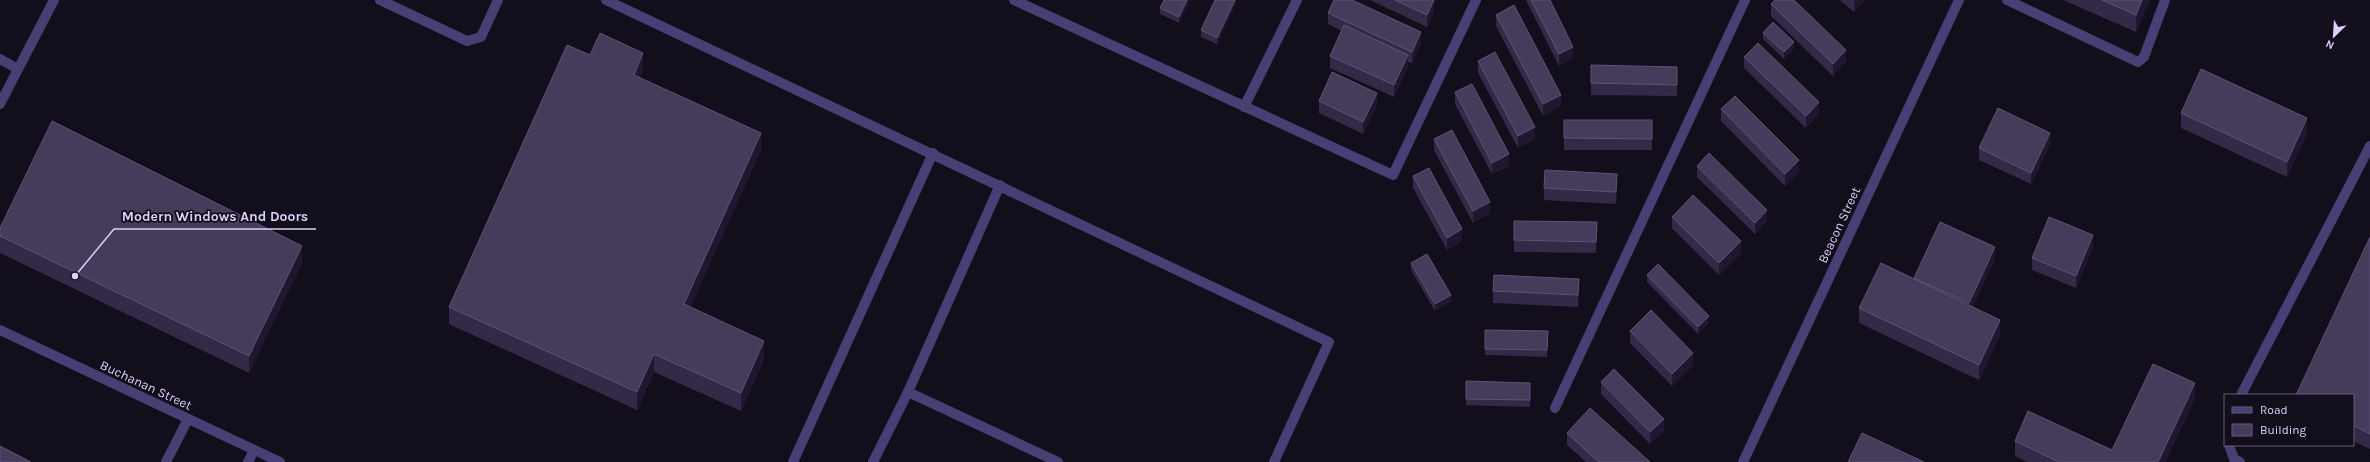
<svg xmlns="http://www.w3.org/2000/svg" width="2370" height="462" font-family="Karla,sans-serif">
	<rect width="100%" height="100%" fill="#130e1c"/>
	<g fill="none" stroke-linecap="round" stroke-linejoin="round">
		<!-- minor -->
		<g stroke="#483f75" stroke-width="10">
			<path d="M380,0L467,41L481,37L498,0"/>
			<path d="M606,0L1329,342L1274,462"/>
			<path d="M1014,0L1393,175L1476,0"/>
			<path d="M2007,0L2138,62L2144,57L2165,0"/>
			<path d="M0,59L18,69"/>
			<path d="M0,104L54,0"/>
			<path d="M1244,107L1297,0"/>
			<path d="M0,330L280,462"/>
			<path d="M908,392L1058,462"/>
			<path d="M2241,395L2370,146"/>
			<path d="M1555,408L1745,0"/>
			<path d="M2229,445L2234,459L2240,462"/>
			<path d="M166,462L188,419"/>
			<path d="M248,462L254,450"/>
			<path d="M793,462L933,153"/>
			<path d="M873,462L908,392L1000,185"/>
			<path d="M1743,462L1959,0"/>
		</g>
	</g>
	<!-- wall -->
	<g fill="#342a48">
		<path d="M1164,0H1190L1179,23L1160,14V8Z"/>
		<path d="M1236,0V3L1217,44L1201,37V30Z"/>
		<path d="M1370,0H1434V11L1427,27Z"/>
		<path d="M1526,0H1550L1573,58L1559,66Z"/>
		<path d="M1840,0H1865L1854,12Z"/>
		<path d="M2063,0H2150L2136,32Z"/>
		<path d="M1771,4L1846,62L1833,76L1771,16Z"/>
		<path d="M1328,13L1421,43L1412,63L1408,62V66L1394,97L1330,68V56L1342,31L1328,24Z"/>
		<path d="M1496,15L1561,106L1543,116L1496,26Z"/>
		<path d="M1763,33L1794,48L1784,59L1763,39Z"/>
		<path d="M590,55L643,70L640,78L761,150L690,307L764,359L741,411L654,372L637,410L449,324V307Z"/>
		<path d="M1744,57L1819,114L1806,128L1744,68Z"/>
		<path d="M1478,61L1535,139L1518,148L1478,73Z"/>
		<path d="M1677,67V96L1591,95V83Z"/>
		<path d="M1455,92L1509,166L1492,174L1455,104Z"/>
		<path d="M1319,101L1377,105L1363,134L1319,113Z"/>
		<path d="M1721,109L1799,172L1785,186L1721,121Z"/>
		<path d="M2181,113L2307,134L2287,177L2181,128Z"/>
		<rect x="1564" y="120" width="88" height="30"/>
		<path d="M1434,139L1490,213L1473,223L1434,150Z"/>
		<path d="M2050,145L2031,184L1979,160V148Z"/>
		<path d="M1697,166L1767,221L1755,234L1697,177Z"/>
		<path d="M1413,176L1462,241L1447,250L1413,188Z"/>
		<path d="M1617,186L1616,204L1544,200V188Z"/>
		<path d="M1672,217L1741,253L1719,275L1672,228Z"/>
		<path d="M1597,222L1596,253L1514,252V240Z"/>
		<path d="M0,228L302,263L249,373L0,253Z"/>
		<path d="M2370,237V449L2353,441V395Z"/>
		<path d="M2093,247L2076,288L2032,270V258Z"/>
		<path d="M1995,259L1973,306L2000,335L1979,380L1859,323V308L1914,278Z"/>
		<path d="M1411,263L1451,302L1435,311L1411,270Z"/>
		<path d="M1647,275L1709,322L1698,334L1647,282Z"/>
		<path d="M1493,291H1579L1578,307L1493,303Z"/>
		<path d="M1485,330L1548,331L1547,357L1485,355Z"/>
		<path d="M1630,331L1693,365L1672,386L1630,343Z"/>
		<path d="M1466,381L1530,383V407L1466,405Z"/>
		<path d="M1601,382L1664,431L1650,444L1601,394Z"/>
		<path d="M2195,399L2165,462H2027L2015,456V441L2112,450Z"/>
		<path d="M1567,433L1650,462H1586L1567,445Z"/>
	</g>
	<!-- shaded-wall -->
	<g fill="#1f172f">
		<path d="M1187,0H1190L1179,23V17Z"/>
		<path d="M1235,0H1236V3L1217,44V38Z"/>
		<path d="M1434,0V11L1427,27V15Z"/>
		<path d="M1854,0H1865L1854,12Z"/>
		<path d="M2142,0H2150L2136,32V15Z"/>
		<path d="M1421,32V43L1412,63V52Z"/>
		<path d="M1794,42V48L1784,59V52Z"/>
		<path d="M1573,47V58L1559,66V54Z"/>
		<path d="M1846,50V62L1833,76V64Z"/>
		<path d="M643,53V70L634,92V75Z"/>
		<path d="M1408,55V66L1394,97V85Z"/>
		<path d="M1377,93V105L1363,134V122Z"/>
		<path d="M1561,95V106L1543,116V104Z"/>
		<path d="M1819,102V114L1806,128V116Z"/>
		<path d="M2307,118V134L2287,177V162Z"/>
		<path d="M1535,127V139L1518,148V136Z"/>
		<path d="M761,133V150L684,322V304Z"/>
		<path d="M2050,133V145L2031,184V173Z"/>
		<path d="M1509,154V166L1492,174V163Z"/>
		<path d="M1799,160V172L1785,186V174Z"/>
		<path d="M1617,174V186L1616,204V192Z"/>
		<path d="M1490,202V213L1473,223V211Z"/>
		<path d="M1767,210V221L1755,234V223Z"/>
		<path d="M1462,229V241L1447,250V238Z"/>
		<path d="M2093,235V247L2076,288V276Z"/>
		<path d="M1741,241V253L1719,275V263Z"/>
		<path d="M302,246V263L249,373V356Z"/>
		<path d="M1995,247V259L1969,315V303Z"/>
		<path d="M1579,279V291L1578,307V295Z"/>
		<path d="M1451,295V302L1435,311V304Z"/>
		<path d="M1709,316V322L1698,334V327Z"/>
		<path d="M2000,320V335L1979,380V365Z"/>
		<path d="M764,341V359L741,411V393Z"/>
		<path d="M1693,353V365L1672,386V374Z"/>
		<path d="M654,354V372L637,410V392Z"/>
		<path d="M2195,383V399L2165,462H2158Z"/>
		<path d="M1664,419V431L1650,444V432Z"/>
	</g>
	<!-- building -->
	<g fill="#453b5b" stroke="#5d5374">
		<path d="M1164,0H1187L1179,17L1160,8Z"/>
		<path d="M1215,0H1235L1217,38L1201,30Z"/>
		<path d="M1334,0H1352L1421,32L1412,52L1328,13Z"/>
		<path d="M1395,0H1434L1427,15Z"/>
		<path d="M1531,0H1550L1573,47L1559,54Z"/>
		<path d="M1775,0H1794L1846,50L1833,64L1771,4Z"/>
		<path d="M2102,0H2142L2136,15Z"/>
		<path d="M1514,5L1561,95L1543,104L1496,15Z"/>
		<path d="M1773,22L1794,42L1784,52L1763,33Z"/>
		<path d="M1344,25L1408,55L1394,85L1330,56Z"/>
		<path d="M600,33L643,53L634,75L761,133L684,304L764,341L741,393L654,354L637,392L449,307L567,45L590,55Z"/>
		<path d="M1758,43L1819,102L1806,116L1744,57Z"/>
		<path d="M1495,52L1535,127L1518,136L1478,61Z"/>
		<path d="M1591,65L1677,67V85L1591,83Z"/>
		<path d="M2201,69L2307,118L2287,162L2181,113Z"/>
		<path d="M1332,72L1377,93L1363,122L1319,101Z"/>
		<path d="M1472,84L1509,154L1492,163L1455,92Z"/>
		<path d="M1735,96L1799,160L1785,174L1721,109Z"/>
		<path d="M1998,108L2050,133L2031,173L1979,148Z"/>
		<path d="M1564,120H1652V139L1564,138Z"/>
		<path d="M52,121L302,246L249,356L0,236V228Z"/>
		<path d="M1452,130L1490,202L1473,211L1434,139Z"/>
		<path d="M1709,153L1767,210L1755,223L1697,166Z"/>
		<path d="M1429,168L1462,229L1447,238L1413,176Z"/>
		<path d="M1545,170L1617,174L1616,192L1544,188Z"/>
		<path d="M1693,195L1741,241L1719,263L1672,217Z"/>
		<path d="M2049,217L2093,235L2076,276L2032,258Z"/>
		<path d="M1514,221L1597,222L1596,242L1514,240Z"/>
		<path d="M1940,222L1995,247L1969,303L1914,278Z"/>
		<path d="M2370,237V434L2353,425V395H2296Z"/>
		<path d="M1427,254L1451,295L1435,304L1411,263Z"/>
		<path d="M1881,263L2000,320L1979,365L1859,308Z"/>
		<path d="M1658,264L1709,316L1698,327L1647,275Z"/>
		<path d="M1494,275L1579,279L1578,295L1493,291Z"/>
		<path d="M1651,310L1693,353L1672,374L1630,331Z"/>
		<path d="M1485,330L1548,331L1547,350L1485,349Z"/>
		<path d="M2153,364L2195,383L2158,462H2059L2015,441L2028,411L2112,450Z"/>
		<path d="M1614,369L1664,419L1650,432L1601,382Z"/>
		<path d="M1466,381L1530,383V400L1466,399Z"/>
		<path d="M1590,408L1650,462H1599L1567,433Z"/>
		<path d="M1862,433L1924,462H1848Z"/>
		<path d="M0,446L31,462H0Z"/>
	</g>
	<g text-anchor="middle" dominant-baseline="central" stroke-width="3.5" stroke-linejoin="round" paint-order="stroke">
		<!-- street labels -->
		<g font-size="13" fill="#dad0f9" stroke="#130e1c">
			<text transform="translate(1839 225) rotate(-65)">Beacon Street</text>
			<text transform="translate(146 385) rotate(25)">Buchanan Street</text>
		</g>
	</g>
	<!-- callouts -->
	<path fill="none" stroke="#dad0f9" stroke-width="1.5" d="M75 276L114 229H316"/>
	<circle fill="#dad0f9" stroke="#130e1c" stroke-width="1.5" cx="75" cy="276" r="4"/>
	<g font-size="14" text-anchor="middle" font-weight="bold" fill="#dad0f9" stroke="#130e1c" stroke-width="3.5" stroke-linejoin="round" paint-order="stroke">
		<text x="215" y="221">Modern Windows And Doors</text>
	</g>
	<!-- legend -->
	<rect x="2224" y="394" width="130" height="52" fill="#130e1c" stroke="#635c74"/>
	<rect x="2232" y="407" width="20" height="6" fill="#483f75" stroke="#635c74"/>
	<text x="2260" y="414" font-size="12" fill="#dad0f9">Road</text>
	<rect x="2232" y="424" width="20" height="12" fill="#453b5b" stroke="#635c74"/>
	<text x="2260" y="434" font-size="12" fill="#dad0f9">Building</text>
	<!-- north arrow -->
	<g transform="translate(2334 36) rotate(205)" stroke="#130e1c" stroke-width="3" paint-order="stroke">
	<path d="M0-3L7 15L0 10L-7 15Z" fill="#dad0f9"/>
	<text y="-6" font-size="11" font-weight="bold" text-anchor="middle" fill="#dad0f9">N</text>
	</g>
</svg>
